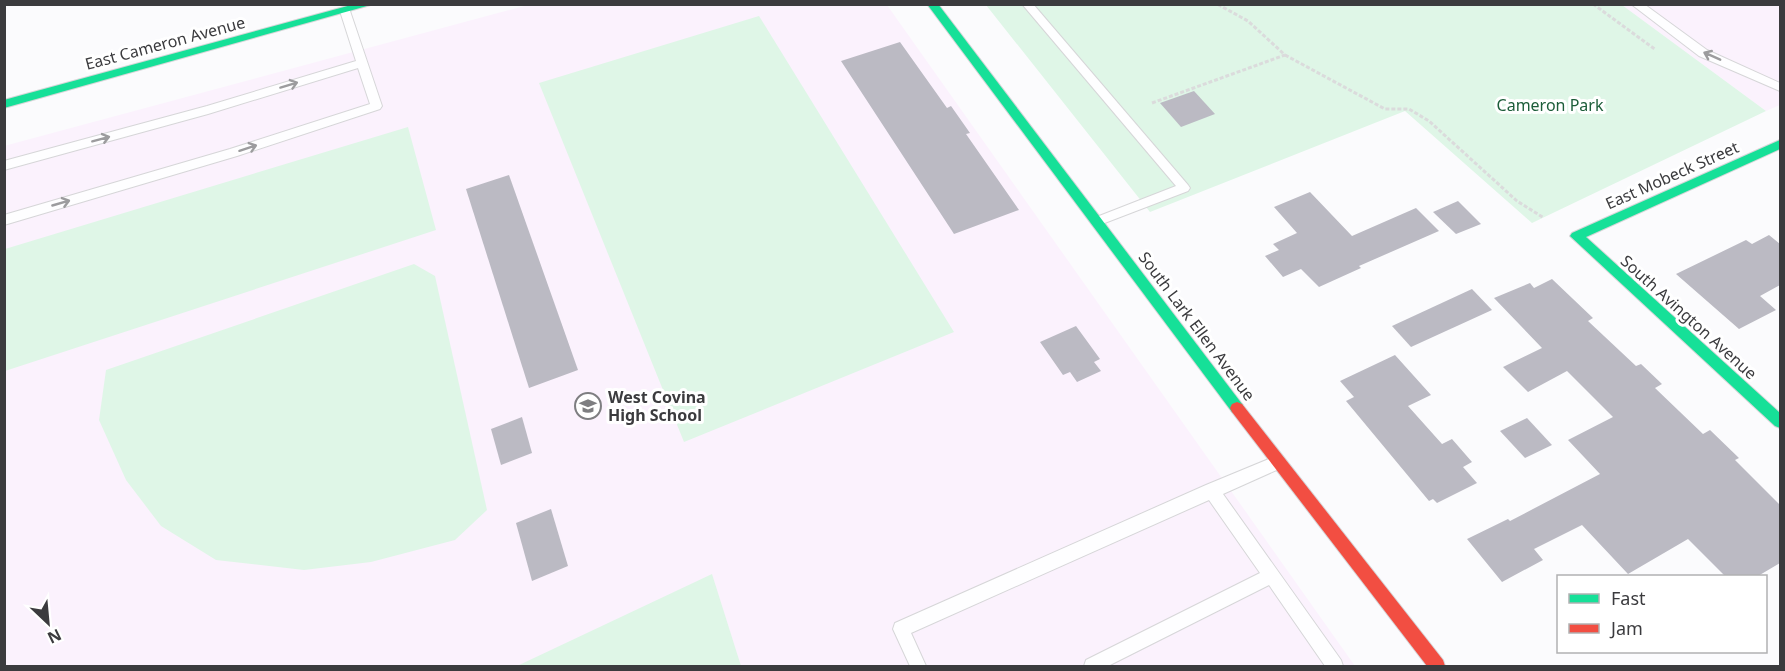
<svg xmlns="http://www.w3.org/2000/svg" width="1785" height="671" font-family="'Noto Sans',sans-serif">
	<rect width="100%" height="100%" fill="#fbfbfd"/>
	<!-- education -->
	<g fill="#fbf2fd">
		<path d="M528,5H887L1355,666H5L4,146Z"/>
		<path d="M1622,5H1780V105L1766,111Z"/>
	</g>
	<!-- green -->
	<g fill="#dff6e7">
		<path d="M986,5H1622L1766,111L1532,223L1405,111L1150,212Z"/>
		<path d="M759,16L954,332L684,442L539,83Z"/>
		<path d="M408,127L436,230L5,371V249Z"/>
		<path d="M414,264L435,276L487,510L455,540L371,562L304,570L216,560L161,526L126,480L99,420L106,370Z"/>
		<path d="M712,574L741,666H517Z"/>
	</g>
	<!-- building -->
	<g fill="#bbbac3">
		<path d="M900,42L947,108L951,106L970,133L966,134L1019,210L954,234L841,61Z"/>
		<path d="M1194,91L1215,114L1181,127L1160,103Z"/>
		<path d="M509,175L578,370L529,388L466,189Z"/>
		<path d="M1310,192L1352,236L1416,208L1439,231L1359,266L1361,268L1319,287L1301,269L1283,277L1265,256L1279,250L1273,244L1297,233L1274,207Z"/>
		<path d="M1458,201L1481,224L1456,234L1433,212Z"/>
		<path d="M1769,235L1780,244V285L1760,296L1776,310L1739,329L1676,274L1746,240L1752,244Z"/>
		<path d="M1552,279L1593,318L1588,321L1636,366L1641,364L1662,384L1655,388L1703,434L1710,430L1739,458L1735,460L1780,505V563L1758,576H1725L1688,539L1628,574L1582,525L1534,549L1543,560L1502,582L1467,539L1508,519L1510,521L1600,474L1568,440L1613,417L1567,371L1528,392L1503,367L1542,348L1494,298L1530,283L1534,288Z"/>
		<path d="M1472,289L1492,310L1411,347L1392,326Z"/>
		<path d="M1076,326L1100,359L1094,362L1101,371L1077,382L1070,372L1063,375L1040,342Z"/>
		<path d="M1395,355L1431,395L1408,406L1442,444L1452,439L1472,462L1463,467L1477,483L1437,503L1433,499L1429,501L1346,401L1354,397L1340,381Z"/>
		<path d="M522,417L532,453L501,465L491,429Z"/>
		<path d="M1527,418L1552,445L1525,458L1500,431Z"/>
		<path d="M551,509L568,566L532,581L516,523Z"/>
	</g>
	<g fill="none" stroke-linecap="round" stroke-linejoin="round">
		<defs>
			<g id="lane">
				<path d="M1022,4H1033L1188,185L1190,188L1188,191L1102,224H1094L1092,221L1094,218L1176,186Z"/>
				<path d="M1631,4H1644L1707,50L1780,83V91L1699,56Z"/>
				<path d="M345,8L350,11L382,106L380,109L237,156L4,225V215L230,149L370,104L358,68L208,114L4,170V161L207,106L356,61L340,11Z"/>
				<path d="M1276,456L1281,458L1283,463L1281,468L1223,494L1341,660L1343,666H1325L1269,585L1108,666H1084L1086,660L1260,573L1209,500L911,633L926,666H910L893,629L895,623L1206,485Z"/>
			</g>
			<g id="fast">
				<path d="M355,4H374L4,108V100Z"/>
				<path d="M927,4H938L1242,404L1244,408L1242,412L1237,414L1232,412Z"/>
				<path d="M1780,140V149L1586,237L1780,413V428L1775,426L1570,236L1572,233Z"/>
			</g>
			<path id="jam" d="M1237,402L1242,404L1443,660L1445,666H1427L1232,412L1230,408L1232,404Z"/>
		</defs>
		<!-- lane casing -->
		<use href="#lane" stroke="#d6d6d8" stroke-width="2"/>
		<!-- fast casing -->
		<use href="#fast" stroke="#d6d6d8" stroke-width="2"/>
		<!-- jam casing -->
		<use href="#jam" stroke="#d6d6d8" stroke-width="2"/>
		<!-- path -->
		<g stroke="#dbdbdc" stroke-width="3" stroke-dasharray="4 2" stroke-linecap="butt">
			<path d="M1593,4L1656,50"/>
			<path d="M1285,55L1385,109H1409L1429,121L1517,201L1544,218"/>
			<path d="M1152,103L1285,55L1248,21L1217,4"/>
		</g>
		<!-- lane -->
		<use href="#lane" fill="#fefeff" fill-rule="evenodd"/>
		<!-- fast -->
		<use href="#fast" fill="#16e098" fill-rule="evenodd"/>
		<!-- jam -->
		<use href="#jam" fill="#f24e42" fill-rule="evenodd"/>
	</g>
	<!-- one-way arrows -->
	<defs><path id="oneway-shaft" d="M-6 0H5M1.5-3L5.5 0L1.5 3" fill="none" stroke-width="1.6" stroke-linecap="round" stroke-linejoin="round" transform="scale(1.5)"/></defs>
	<g stroke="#9c9c9e">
		<use href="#oneway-shaft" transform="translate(1712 56) rotate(-156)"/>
		<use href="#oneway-shaft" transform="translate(289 85) rotate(-17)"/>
		<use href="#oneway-shaft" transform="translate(101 139) rotate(-15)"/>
		<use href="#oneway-shaft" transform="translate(248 148) rotate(-18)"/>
		<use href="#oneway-shaft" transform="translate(61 203) rotate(-16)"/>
	</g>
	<!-- icons -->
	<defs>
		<symbol id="school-ring" viewBox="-11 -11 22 22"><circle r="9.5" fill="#fff" stroke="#7e7e81" stroke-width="1.5"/><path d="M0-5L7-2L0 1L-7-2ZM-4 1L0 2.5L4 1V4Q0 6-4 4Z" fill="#7e7e81"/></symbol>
	</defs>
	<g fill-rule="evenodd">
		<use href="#school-ring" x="573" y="391" width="30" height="30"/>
	</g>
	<g text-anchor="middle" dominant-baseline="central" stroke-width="6" stroke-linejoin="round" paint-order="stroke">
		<!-- street labels -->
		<g font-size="16" fill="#3b3b3e" stroke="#fff">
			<text transform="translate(165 43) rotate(-15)">East Cameron Avenue</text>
			<text transform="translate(1672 175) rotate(-24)">East Mobeck Street</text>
			<text transform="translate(1689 317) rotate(42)">South Avington Avenue</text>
			<text transform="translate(1197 326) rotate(53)">South Lark Ellen Avenue</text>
		</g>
		<!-- park labels -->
		<g font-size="16" fill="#1c5d39" stroke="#fff">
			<text x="1550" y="105">Cameron Park</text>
		</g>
		<!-- poi labels -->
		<g font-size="16" font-weight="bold" fill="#3b3b3e" stroke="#fff" text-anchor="start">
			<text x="608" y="397">West Covina<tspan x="608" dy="18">High School</tspan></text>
		</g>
	</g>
	<!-- border -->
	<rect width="1785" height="671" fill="none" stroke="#3b3b3e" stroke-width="12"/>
	<!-- legend -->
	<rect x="1557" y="575" width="210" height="78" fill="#ffffff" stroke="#b1b1b2" stroke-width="1.5"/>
	<rect x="1569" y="594" width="30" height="9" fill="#16e098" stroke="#b1b1b2" stroke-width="1.5"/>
	<text x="1611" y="605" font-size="18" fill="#3b3b3e">Fast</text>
	<rect x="1569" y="624" width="30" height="9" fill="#f24e42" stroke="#b1b1b2" stroke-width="1.5"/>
	<text x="1611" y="635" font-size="18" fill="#3b3b3e">Jam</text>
	<!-- north arrow -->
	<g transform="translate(48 623) rotate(154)" stroke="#ffffff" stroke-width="4.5" paint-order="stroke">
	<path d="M0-4.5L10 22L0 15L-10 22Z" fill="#3b3b3e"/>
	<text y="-9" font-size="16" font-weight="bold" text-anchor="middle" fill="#3b3b3e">N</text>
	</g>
</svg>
